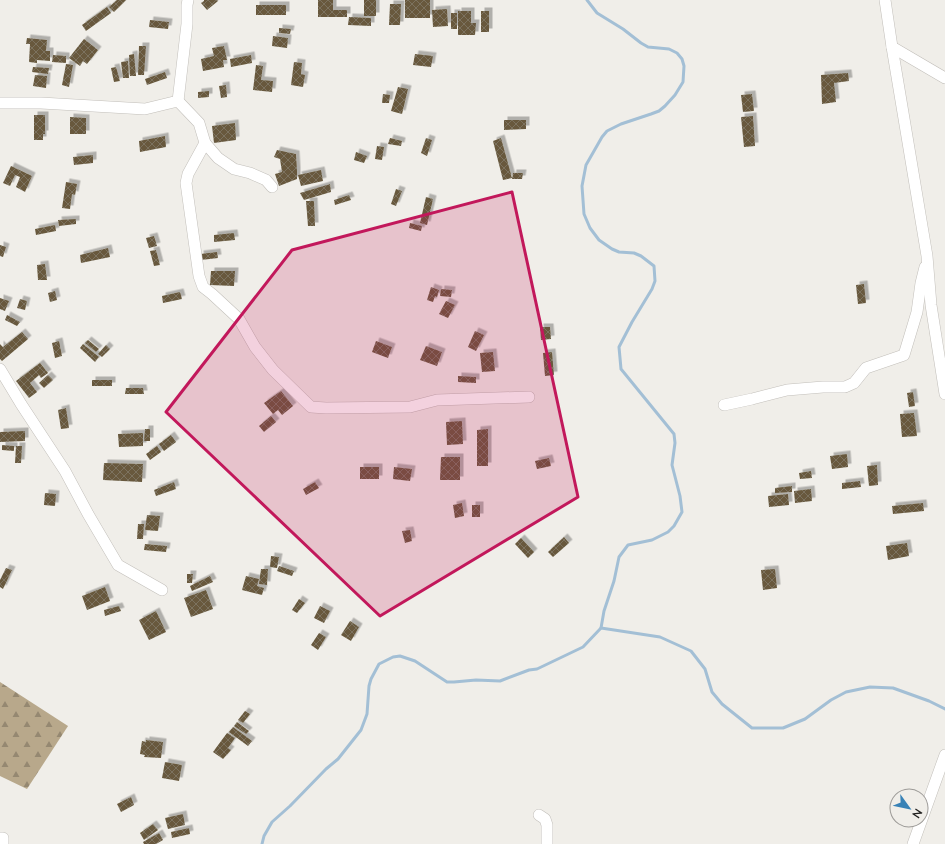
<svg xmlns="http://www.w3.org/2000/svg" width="945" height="844" font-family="Lato,sans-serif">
	<defs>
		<pattern id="forest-firs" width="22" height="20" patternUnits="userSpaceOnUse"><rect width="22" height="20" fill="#b8a88b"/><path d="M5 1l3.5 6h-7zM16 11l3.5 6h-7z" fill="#958871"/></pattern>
		<pattern id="building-cross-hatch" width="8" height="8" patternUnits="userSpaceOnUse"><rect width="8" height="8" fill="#67593e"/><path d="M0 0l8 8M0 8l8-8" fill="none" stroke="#7c725e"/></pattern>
		<filter id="shadow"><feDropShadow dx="3.5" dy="-3.5" stdDeviation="0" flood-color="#0004"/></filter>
	</defs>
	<rect width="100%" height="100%" fill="#f0eee9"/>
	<!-- forest -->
	<path fill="url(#forest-firs)" d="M0,682L68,726L27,789L0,776Z"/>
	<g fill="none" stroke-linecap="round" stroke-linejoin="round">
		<!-- stream -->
		<g stroke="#a3bfd5" stroke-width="3">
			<path d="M601,628L660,637L691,651L705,669L712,692L722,704L752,728H783L805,719L831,700L846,692L870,687L893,688L929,701L945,709"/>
			<path d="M262,844L264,836L272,822L290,806L326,769L338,759L361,730L367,714L369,686L371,679L379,664L393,657L400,656L415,661L447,682H454L476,680L500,681L529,670L537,669L583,647L601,628L604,611L614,581L619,557L628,545L652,540L668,532L674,526L682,512L680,496L672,465L675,443L674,434L621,369L619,347L632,322L652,289L655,281L654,266L641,256L634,253L619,252L612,249L599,240L590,228L584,214L582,186L586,165L602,137L607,131L621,124L651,114L659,111L665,106L675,95L683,82L684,66L682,59L677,53L669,49L648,47L641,43L623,29L597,13L587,0"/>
		</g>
	</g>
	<!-- building -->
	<g fill="url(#building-cross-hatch)" filter="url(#shadow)">
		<path d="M117,0H126L114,12L109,7Z"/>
		<path d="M204,0H217L218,1L207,10L201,3L204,1Z"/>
		<path d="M318,0H333V10H347V17H318Z"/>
		<rect x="364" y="0" width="12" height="16"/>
		<rect x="405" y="0" width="25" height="18"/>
		<path d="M390,4H401L400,25H389Z"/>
		<rect x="256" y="5" width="30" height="10"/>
		<path d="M107,7L111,13L86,31L82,25Z"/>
		<path d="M447,9L448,26L433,27L432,10Z"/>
		<path d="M458,11H471V23H476L475,35H458Z"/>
		<rect x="481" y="11" width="8" height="21"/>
		<rect x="451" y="13" width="6" height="16"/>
		<path d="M349,17L371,18V26L348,25Z"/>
		<path d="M150,20L169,22L168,29L149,27Z"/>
		<path d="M279,28L291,29L290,34L279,33Z"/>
		<path d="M273,36L288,38L287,48L272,46Z"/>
		<path d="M27,38L47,40L46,51H50V61L37,60V63L29,62L30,44H26Z"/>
		<path d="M84,39L98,50L87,64L83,61L80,66L69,58Z"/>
		<path d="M139,46H146L144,75H138Z"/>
		<path d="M224,46L227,60H223L224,67L203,71L201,59L214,56L212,48Z"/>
		<path d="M134,54L136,76H130L129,55Z"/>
		<path d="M415,54L433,56L431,67L413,65Z"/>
		<path d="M53,55L66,56V63L52,62Z"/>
		<path d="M251,55L252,63L231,67L230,59Z"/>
		<path d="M128,61L129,78H123L121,62Z"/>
		<path d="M294,62L302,63L301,74L305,75L303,87L291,85Z"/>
		<path d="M66,64L73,65L69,87L62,85Z"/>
		<path d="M256,65L263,66L261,80L273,81L272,92L253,90Z"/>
		<path d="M33,67L49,68L48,74L32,72Z"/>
		<path d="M116,67L120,81L114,82L111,68Z"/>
		<path d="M165,72L167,78L147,85L145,79Z"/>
		<path d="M848,73L849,81L834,83L836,102L822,104L821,75Z"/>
		<path d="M35,75L47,76L46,88L33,86Z"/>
		<path d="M226,85L227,97L221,98L219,86Z"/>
		<path d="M398,87L408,89L402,114L391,111Z"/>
		<path d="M209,91V97L198,98V92Z"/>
		<path d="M383,94L390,95L389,103H382Z"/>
		<path d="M752,94L754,111L743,112L741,95Z"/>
		<path d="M34,115H45V134H43V140H34Z"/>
		<path d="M753,116L755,146L744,147L741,117Z"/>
		<path d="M70,117L86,118V134H70Z"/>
		<path d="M504,120H526V129L504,130Z"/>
		<path d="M235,123L236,140L214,143L212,126Z"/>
		<path d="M165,136L166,147L140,152L139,141Z"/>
		<path d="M390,138L402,141L401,146L388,144Z"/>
		<path d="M426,138L432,140L427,156L421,153Z"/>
		<path d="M501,138L512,178L503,180L493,141Z"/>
		<path d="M377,146L384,147L382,160L375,159Z"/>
		<path d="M277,150L296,154L297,171V179L279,186L275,174L282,172L280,159L274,157Z"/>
		<path d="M356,152L367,156L364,163L354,160Z"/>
		<path d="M93,155V163L74,165L73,157Z"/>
		<path d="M11,166L32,176L25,192L16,187L20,177L15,175L10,186L3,183Z"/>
		<path d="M321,170L323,181L301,186L298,175Z"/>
		<path d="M513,173H523L522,179H512Z"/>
		<path d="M66,182L77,184L75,195L72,194L70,209L62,208Z"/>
		<path d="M330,184L331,192L304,200L300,193Z"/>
		<path d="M396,189L402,191L396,206L391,204Z"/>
		<path d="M349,195L351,200L335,205L334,200Z"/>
		<path d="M426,197L433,199L427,225L420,223Z"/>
		<path d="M306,201H314L315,226H308Z"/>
		<path d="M76,219V224L59,226L58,220Z"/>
		<path d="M410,223L422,226L421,231L409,228Z"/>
		<path d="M55,225L56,231L36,235L35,229Z"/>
		<path d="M234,233L235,240L214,242V235Z"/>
		<path d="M154,236L157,246L149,248L146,238Z"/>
		<path d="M0,245L6,247L3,257L0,256Z"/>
		<path d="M108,248L110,257L81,263L80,255Z"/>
		<path d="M156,250L160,265L154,266L150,251Z"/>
		<path d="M217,252L218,258L201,260L200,254Z"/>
		<path d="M45,264L47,280H38L37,265Z"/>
		<path d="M211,271H235L234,286L210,285Z"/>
		<path d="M864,284L866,303L858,304L856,285Z"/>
		<path d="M431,287L439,290L437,297L435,296L433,302L427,300Z"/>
		<path d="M441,289L452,290L451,297L440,296Z"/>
		<path d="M55,291L57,300L50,302L48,293Z"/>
		<path d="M180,292L182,299L163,303L162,296Z"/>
		<path d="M0,298L9,301L5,311L0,309Z"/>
		<path d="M20,299L27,301L25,310L17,308Z"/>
		<path d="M446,301L455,305L448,318L439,314Z"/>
		<path d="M7,315L20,322L17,326L5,320Z"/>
		<path d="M540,327H550L551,339L541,340Z"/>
		<path d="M475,331L484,335L476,351L468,347Z"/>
		<path d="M22,332L28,339L2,361L0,359V344L3,347Z"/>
		<path d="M88,340L99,349L96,352L85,343Z"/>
		<path d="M59,341L62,356L55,358L52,343Z"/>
		<path d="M376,341L392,347L388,358L372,352Z"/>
		<path d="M83,344L99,357L95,362L80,348Z"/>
		<path d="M106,345L110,349L102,357L98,354Z"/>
		<path d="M426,346L442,352L437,366L420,360Z"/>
		<path d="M493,352L495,371L482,372L480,353Z"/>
		<path d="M552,352L554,375L545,376L543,353Z"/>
		<path d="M40,363L48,373L41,378L39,375L30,383L37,392L29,398L16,381Z"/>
		<path d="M48,375L53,380L44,388L39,383Z"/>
		<path d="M458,376L476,377V383L458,382Z"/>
		<rect x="92" y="380" width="20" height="6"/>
		<path d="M126,388H143L144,394H125Z"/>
		<path d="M281,391L293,406L282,415L278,410L273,414L264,403Z"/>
		<path d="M913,392L915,406L909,407L907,393Z"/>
		<path d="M66,408L69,428L61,429L58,410Z"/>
		<path d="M914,413L917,436L902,437L900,414Z"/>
		<path d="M271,416L276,422L264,432L259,426Z"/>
		<path d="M462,421L463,444L447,445L446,422Z"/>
		<path d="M145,429H150V441H144Z"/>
		<path d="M488,429V466H477V430Z"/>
		<path d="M25,431V441L0,442V432Z"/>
		<path d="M143,433V446L119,447L118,434Z"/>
		<path d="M171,435L176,442L164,451L159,444Z"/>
		<path d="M2,445L14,446V451L2,450Z"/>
		<path d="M16,446H22L21,463H15Z"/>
		<path d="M157,446L161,452L150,460L146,454Z"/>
		<path d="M847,454L848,467L832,469L830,456Z"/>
		<path d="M441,457H460V480H440Z"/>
		<path d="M549,458L551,466L537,469L535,461Z"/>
		<path d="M104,463L143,464L142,482L103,480Z"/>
		<path d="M877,465L878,485L869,486L867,466Z"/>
		<rect x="360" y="467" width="19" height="12"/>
		<path d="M394,467L412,469L410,481L393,479Z"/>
		<path d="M811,471L812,478L800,479L799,473Z"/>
		<path d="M860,481L861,487L842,489V483Z"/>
		<path d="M174,482L176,489L156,496L154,490Z"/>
		<path d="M315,482L319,488L306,495L303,489Z"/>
		<path d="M792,486V492L775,493V488Z"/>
		<path d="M811,489L812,501L795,503L794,491Z"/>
		<path d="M45,493L56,494L55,506L44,505Z"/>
		<path d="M788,494L789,505L769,507L768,496Z"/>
		<path d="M462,503L464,516L455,518L453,505Z"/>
		<path d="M923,503L924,511L893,514L892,506Z"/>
		<rect x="472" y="505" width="8" height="12"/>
		<path d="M147,515L160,516L158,531L145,530Z"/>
		<path d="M138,524H144L143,539H137Z"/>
		<path d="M410,530L412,541L405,543L402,531Z"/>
		<path d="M564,537L569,543L553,557L548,552Z"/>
		<path d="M521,538L534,552L528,558L515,544Z"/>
		<path d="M907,543L909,556L888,560L886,546Z"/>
		<path d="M145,544L167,546L166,552L144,550Z"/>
		<path d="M271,556L279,557L277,568L270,567Z"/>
		<path d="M279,566L294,571L292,576L277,571Z"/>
		<path d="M6,568L12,570L3,589L0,587V580Z"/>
		<path d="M261,569H268L267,585L259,584Z"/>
		<path d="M775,569L777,588L763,590L761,570Z"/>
		<path d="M187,574H193L192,583H187Z"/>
		<path d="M210,576L213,582L192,591L190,586Z"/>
		<path d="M246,576L259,579L257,586L264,588L262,595L242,590Z"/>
		<path d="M105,587L110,601L87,610L82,596Z"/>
		<path d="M206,590L213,609L191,617L184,598Z"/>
		<path d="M299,599L305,603L297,613L292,610Z"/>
		<path d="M119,606L121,611L105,616L104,610Z"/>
		<path d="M320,606L330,611L324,623L314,618Z"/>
		<path d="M156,611L166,632L149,640L139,620Z"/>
		<path d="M350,621L359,627L351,641L341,635Z"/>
		<path d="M319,633L326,637L318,650L311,645Z"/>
		<path d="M245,711L250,714L243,723L238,720Z"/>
		<path d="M237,722L249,731L246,734L234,726Z"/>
		<path d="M233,727L252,741L248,746L229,732Z"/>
		<path d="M227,733L235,738L228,748L231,750L223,759L213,752Z"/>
		<path d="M146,740L163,742L161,758L144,757L145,755L140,754L142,741L146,742Z"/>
		<path d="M165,762L182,765L179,781L162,778Z"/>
		<path d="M131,797L134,805L121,812L117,804Z"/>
		<path d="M183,814L185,825L168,829L165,818Z"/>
		<path d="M153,824L158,830L144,840L140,833Z"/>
		<path d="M189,828L190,834L172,838L171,832Z"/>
		<path d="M159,833L163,840L156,844H144L143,842Z"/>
	</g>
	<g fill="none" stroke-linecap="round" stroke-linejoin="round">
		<defs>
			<g id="minor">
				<path d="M885,0L892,47L927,256L931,305L945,394"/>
				<path d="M892,47L945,78"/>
				<path d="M178,101L187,24V5L188,0"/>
				<path d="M0,103H41L145,109L178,101L199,123L205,143L188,174L186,183L199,276L203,287L212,294L239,319L255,347L273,370L311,407L326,408L410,407L437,400L529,397"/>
				<path d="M205,143L218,158L234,169L250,173L266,180L272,187"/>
				<path d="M0,369L21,404L65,471L88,514L118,565L162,590"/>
				<path d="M724,405L752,399L787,390L823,387H845L854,383L866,368L904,355L917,312L921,283L925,267"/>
				<path d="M539,815L545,819L547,825V844"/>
				<path d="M0,838H3V844"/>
				<path d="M913,844L945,755"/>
			</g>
		</defs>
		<!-- minor casing -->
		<use href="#minor" stroke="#c2bfba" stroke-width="12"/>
		<!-- minor -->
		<use href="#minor" stroke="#fff" stroke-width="11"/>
	</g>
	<!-- marked area -->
	<path fill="#c2185b" fill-opacity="0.2" stroke="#c2185b" stroke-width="3" stroke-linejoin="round" d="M512,192L578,497L380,616L166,412L292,250Z"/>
	<!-- north arrow -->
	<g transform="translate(909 808) rotate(123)"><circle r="19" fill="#f0eee9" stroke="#9d9b98"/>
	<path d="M0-3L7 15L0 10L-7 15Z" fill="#3882b6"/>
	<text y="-6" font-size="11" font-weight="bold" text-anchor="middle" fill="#201f1e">N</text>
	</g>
</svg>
